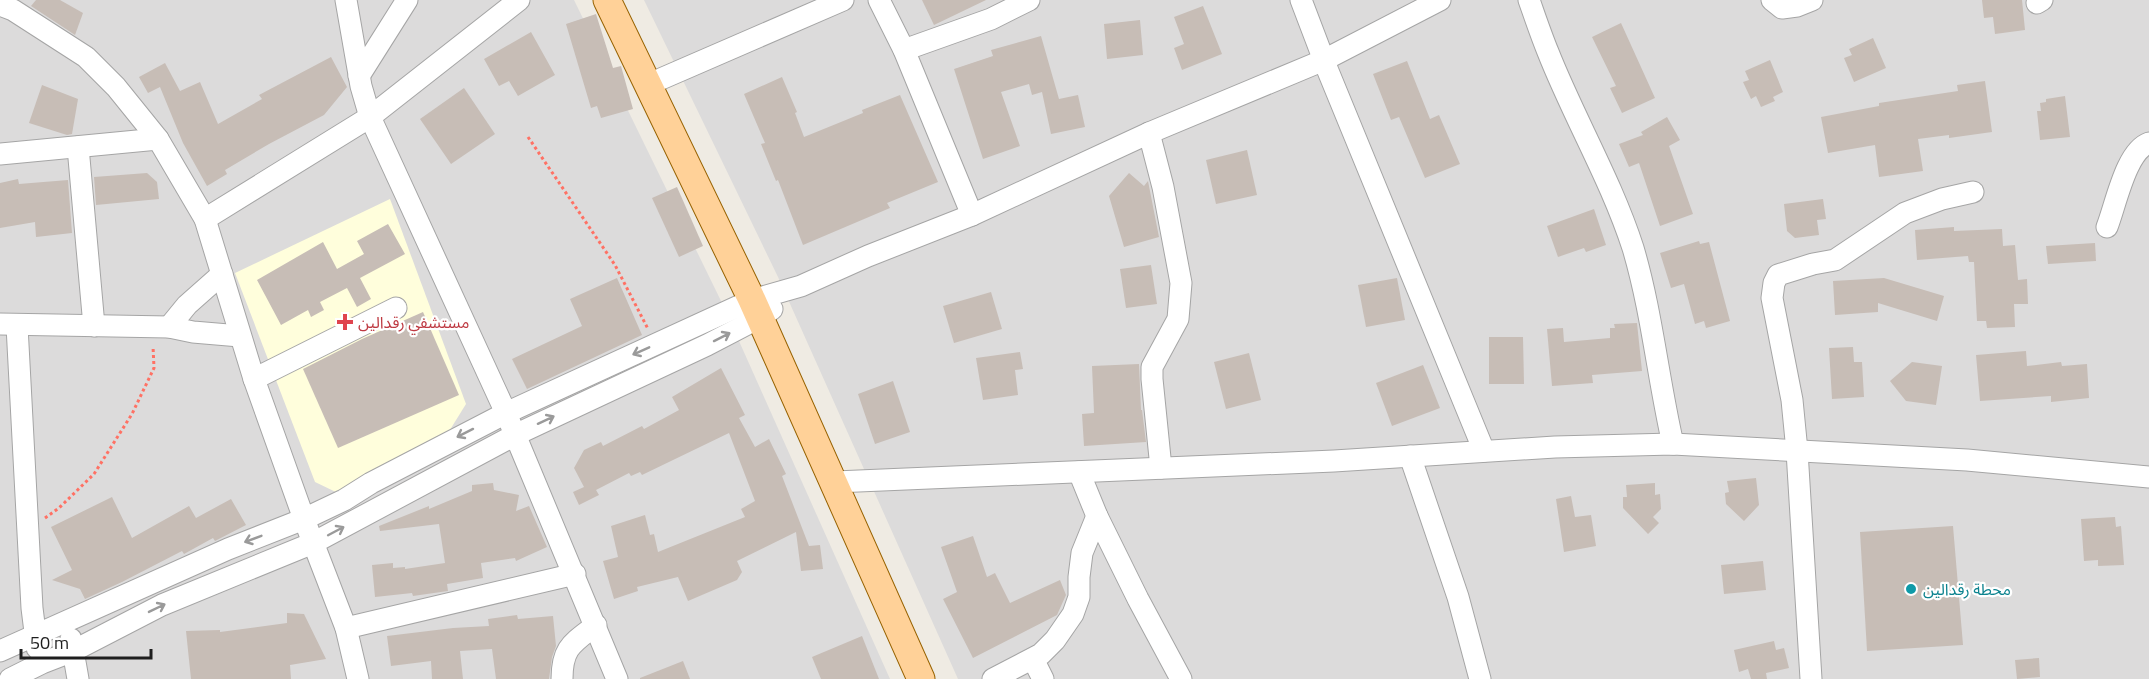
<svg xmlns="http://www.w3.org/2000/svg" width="2149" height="679" font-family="'Titillium Web','Noto Sans Arabic',sans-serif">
	<rect width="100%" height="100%" fill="#efebe3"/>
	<!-- residential -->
	<g fill="#dcdbdb">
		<path d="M0,0H574L722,303L890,679H0Z"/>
		<path d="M644,0H2149V679H958L778,277Z"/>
	</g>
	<!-- education -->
	<path fill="#fffedc" d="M390,199L466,404L448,433L340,494L315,482L235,273Z"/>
	<!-- building -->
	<g fill="#c7bdb6">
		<path d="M36,0H60L83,13L75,35L31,6Z"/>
		<path d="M922,0H986L934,25Z"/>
		<path d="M1982,0H2022L2025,30L1995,34L1993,17L1984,18Z"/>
		<path d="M1203,6L1222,54L1182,70L1174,48L1184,44L1174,17Z"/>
		<path d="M596,14L613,68L621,66L633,109L601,118L597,106L591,108L566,24Z"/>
		<path d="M1140,20L1143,55L1107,59L1104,24Z"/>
		<path d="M1621,23L1655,98L1622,113L1610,88L1616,86L1592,37Z"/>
		<path d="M531,32L555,75L518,96L509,81L499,86L484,59Z"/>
		<path d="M1041,36L1059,99L1078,95L1085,127L1051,134L1042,92L1032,95L1029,84L1001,92L1020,146L983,159L954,69L993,56L991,50Z"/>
		<path d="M1873,38L1886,68L1854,82L1844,58L1852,55L1849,49Z"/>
		<path d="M331,57L347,87L324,115L269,144L225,170L227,174L207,186L183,143L160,87L148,93L139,77L165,63L180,91L200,82L218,124L262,99L259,95Z"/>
		<path d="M1770,60L1783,92L1773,97L1775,101L1761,107L1756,96L1751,99L1743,82L1749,80L1745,71Z"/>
		<path d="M1407,61L1430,119L1439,115L1460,164L1425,178L1399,117L1391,120L1373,74Z"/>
		<path d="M782,77L797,112L795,113L804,137L863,113L862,110L900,95L938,182L887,203L890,208L803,245L778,180L776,181L761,144L765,143L744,94Z"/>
		<path d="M1985,81L1992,132L1949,138V135L1918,139L1923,171L1879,177L1875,145L1828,153L1821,117L1879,106V103L1958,91L1957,85Z"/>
		<path d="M42,85L78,99L72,134L67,135L29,123Z"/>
		<path d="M464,88L495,134L451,164L420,119Z"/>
		<path d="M2065,96L2070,137L2040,140L2037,111H2041L2040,103L2046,102V99Z"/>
		<path d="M1667,117L1680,140L1669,146L1693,214L1660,226L1639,163L1629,167L1619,144L1643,135L1641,132Z"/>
		<path d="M1247,150L1257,195L1216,204L1206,160Z"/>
		<path d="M147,173L157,182L159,199L96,205L94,177Z"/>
		<path d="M1129,173L1144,186L1148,181L1159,237L1124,247L1109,196Z"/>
		<path d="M18,179L19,184L68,180L72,233L36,237L35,222L0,228V183Z"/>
		<path d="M677,187L703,246L679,257L652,198Z"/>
		<path d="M1823,199L1826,219L1817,220L1819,235L1795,238L1787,231L1784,204Z"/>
		<path d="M1594,209L1606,245L1586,252L1584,248L1558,257L1547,226Z"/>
		<path d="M388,224L405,254L360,278L371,299L357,307L347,288L320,302L324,310L311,317L308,310L281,325L257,280L323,242L337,269L364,254L357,241Z"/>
		<path d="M1954,227V231L2002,229L2003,246L2015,245L2018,280L2027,279L2028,304H2014L2015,327L1987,328L1986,321H1977L1974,262H1969L1968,256L1917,260L1915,230Z"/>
		<path d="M1699,241L1700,244L1709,242L1730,321L1706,328L1704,321L1695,324L1684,284L1671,288L1660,253Z"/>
		<path d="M2095,243L2096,261L2048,264L2046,246Z"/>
		<path d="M1151,265L1157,304L1126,308L1120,269Z"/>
		<path d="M617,278L642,335L527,389L512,359L582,326L570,299Z"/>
		<path d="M1397,278L1405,320L1366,327L1358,285Z"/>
		<path d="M1884,278L1944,296L1937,321L1878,303V312L1835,315L1833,281Z"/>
		<path d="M991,292L1002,329L954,343L943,306Z"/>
		<path d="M423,312L459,395L338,448L303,369L362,339Z"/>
		<path d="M1637,323L1642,371L1592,375L1593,383L1552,386L1547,329L1563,328L1564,342L1610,338V328H1615L1614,324Z"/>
		<path d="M1489,337H1523L1524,384H1489Z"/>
		<path d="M1853,347L1854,362H1862L1864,397L1832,399L1829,348Z"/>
		<path d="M2026,351L2027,366L2061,362L2062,366L2087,364L2089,398L2051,402V396L1980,401L1976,355Z"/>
		<path d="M1020,352L1023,369L1015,370L1018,395L983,400L976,358Z"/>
		<path d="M1249,353L1261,400L1226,409L1214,362Z"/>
		<path d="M1912,362L1942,366L1936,405L1906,401L1890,381Z"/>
		<path d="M1139,364L1141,410H1142L1146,442L1084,446L1082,414L1094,413L1092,366Z"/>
		<path d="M1423,365L1440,408L1392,426L1376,383Z"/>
		<path d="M721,368L745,415L739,418L755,447L769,439L786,474L782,476L809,546L820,545L823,569L801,571L796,532L737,561L742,572L737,580L688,601L678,577L637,587L638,591L614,599L603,561L618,557L611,526L645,515L650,535L654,534L658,552L745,517L741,509L755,501L729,433L642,475L640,472L631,476L629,473L596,490L599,495L579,505L573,492L584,487L574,468L584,450L601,442L603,446L642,426L644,429L679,410L672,397Z"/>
		<path d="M893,381L910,432L875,444L858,394Z"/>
		<path d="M1756,478L1759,505L1744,521L1726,504L1725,493L1729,492L1727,481Z"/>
		<path d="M493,483L494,490L519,495L516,511L529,506L547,547L516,561L515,558L481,563L483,578L447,584L448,591L413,596L412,593L375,597L372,565L393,563V568L405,567V569L445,563L439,524L380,531L379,526L429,506V509L472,491V485Z"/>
		<path d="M1655,483V495L1660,494L1661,509L1653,517L1659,523L1648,534L1623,508V497H1627L1626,485Z"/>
		<path d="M1571,496L1575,517L1591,515L1596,546L1564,552L1556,499Z"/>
		<path d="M112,497L132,538L189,506L196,518L231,499L246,525L215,541L213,538L184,554L182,551L122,582L85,599L80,589L52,580L72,570L51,527Z"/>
		<path d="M2115,517L2116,527L2121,526L2124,565L2098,566V560L2084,561L2081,519Z"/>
		<path d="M1953,526L1963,645L1867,651L1860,532Z"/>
		<path d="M973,536L987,577L995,573L1010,603L1060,580L1066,595L1057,615L973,658L943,599L957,592L941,547Z"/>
		<path d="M1763,561L1766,590L1724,594L1721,565Z"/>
		<path d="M287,613L304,614L326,659L290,665L291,679H191L186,631L220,630V632L287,623Z"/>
		<path d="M517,615L518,619L553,616L556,646L552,657L549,679H496L492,649L460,651L463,679H432L431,661L391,666L387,636L453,628L489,626L488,619Z"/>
		<path d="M862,636L879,679H821L812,657Z"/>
		<path d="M1774,641L1776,650L1784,648L1789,668L1766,673L1767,679H1751L1748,669L1739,672L1734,650Z"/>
		<path d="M2039,658L2040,677L2017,679L2015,660Z"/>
		<path d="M683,661L690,679H640V678Z"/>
	</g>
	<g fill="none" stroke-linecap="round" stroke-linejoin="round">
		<defs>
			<g id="minor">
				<path d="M346,0L361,86L370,117L506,413L617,679"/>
				<path d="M879,0L904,50L972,215"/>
				<path d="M1301,0L1328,71L1484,451"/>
				<path d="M1529,0C1535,17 1541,35 1548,52C1574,118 1611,180 1633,248C1652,312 1658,379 1673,444"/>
				<path d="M1772,0L1782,8L1797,6L1812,0"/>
				<path d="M2037,3L2042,0"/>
				<path d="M0,5L13,10L86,57L116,87L158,139L205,219L254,379L304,519L346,628L358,679"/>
				<path d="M904,50L991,19L1029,0"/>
				<path d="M359,76L407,0"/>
				<path d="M647,85L843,0"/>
				<path d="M1149,133L1163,187L1181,283L1178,319L1152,367V379L1161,468"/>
				<path d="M78,147L94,326"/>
				<path d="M0,154L158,139"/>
				<path d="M205,219L370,117L519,0"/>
				<path d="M2107,227C2116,204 2126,151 2149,143"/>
				<path d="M0,324L169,327L193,332L240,336"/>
				<path d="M17,326L32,608L37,648"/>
				<path d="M169,327L187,305L222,274"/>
				<path d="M254,379L396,308"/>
				<path d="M1410,456L1458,597L1480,679"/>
				<path d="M1079,472L1097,516L1138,599L1181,679"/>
				<path d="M835,482L1334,461L1555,447L1673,444L1967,460L2149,477"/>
				<path d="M346,628L575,574"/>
				<path d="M71,639L78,679"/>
				<path d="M0,651L228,549L304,519L344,500L371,483L506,413L752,300L801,286L868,256L972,215L1149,133L1324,60L1440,0"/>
				<path d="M1033,659L1043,679"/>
				<path d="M10,679L42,663L73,651L162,605L313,543L515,435L707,345L759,318L772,309"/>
				<path d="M562,679C562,647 573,643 596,625"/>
				<path d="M993,679L1041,654L1055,640L1073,614L1079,597V577L1082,553L1097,516"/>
				<path d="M1811,679L1797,451L1792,400L1772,298L1774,283L1778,275L1813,264L1835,260L1905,213L1942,199L1973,192"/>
			</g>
			<path id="major" d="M607,0L752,300L921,679"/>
		</defs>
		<!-- minor casing -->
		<use href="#minor" stroke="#a5a5a5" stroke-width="23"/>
		<!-- major casing -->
		<use href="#major" stroke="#976200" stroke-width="29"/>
		<!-- path -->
		<g stroke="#ff7164" stroke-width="3" stroke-dasharray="3 3" stroke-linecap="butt">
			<path d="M528,137L615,265L648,329"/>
			<path d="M45,518L59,508L94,474L132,414L154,368L153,346"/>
		</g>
		<!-- minor -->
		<use href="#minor" stroke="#fff" stroke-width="21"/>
		<!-- major -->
		<use href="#major" stroke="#ffd198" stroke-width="27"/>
	</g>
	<!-- one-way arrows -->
	<defs><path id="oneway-shaft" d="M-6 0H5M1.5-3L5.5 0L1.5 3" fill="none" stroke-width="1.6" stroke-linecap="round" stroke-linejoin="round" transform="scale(1.5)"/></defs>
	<g stroke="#9a9a9a">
		<use href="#oneway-shaft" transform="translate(722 337) rotate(-27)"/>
		<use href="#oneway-shaft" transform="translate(641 351) rotate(156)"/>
		<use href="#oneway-shaft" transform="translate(546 420) rotate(-25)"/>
		<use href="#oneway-shaft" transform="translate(465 433) rotate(153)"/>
		<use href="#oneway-shaft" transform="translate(336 531) rotate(-28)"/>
		<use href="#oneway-shaft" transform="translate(253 539) rotate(159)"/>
		<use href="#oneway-shaft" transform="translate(157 608) rotate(-26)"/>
	</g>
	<!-- markers -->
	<path fill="#e0444e" stroke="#fff" stroke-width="2" d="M342 313h6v6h6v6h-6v6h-6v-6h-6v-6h6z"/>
	<circle fill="#0f9aa8" stroke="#fff" stroke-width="2" cx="1911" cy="589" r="6"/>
	<g text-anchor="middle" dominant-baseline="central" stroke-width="4.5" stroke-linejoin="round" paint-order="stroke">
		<!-- health labels -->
		<g font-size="16" fill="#be3a42" stroke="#fff" text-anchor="start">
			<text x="358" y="322">مستشفي رقدالين</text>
		</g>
		<!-- culture labels -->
		<g font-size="16" fill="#0d838f" stroke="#fff" text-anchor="start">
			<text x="1923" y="589">محطة رقدالين</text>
		</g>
	</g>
	<!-- scale -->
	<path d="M21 649v9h130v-9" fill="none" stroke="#1e1e1e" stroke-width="3"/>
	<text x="30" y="649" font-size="18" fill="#1e1e1e" stroke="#ffffff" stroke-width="4.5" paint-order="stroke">50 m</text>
</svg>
